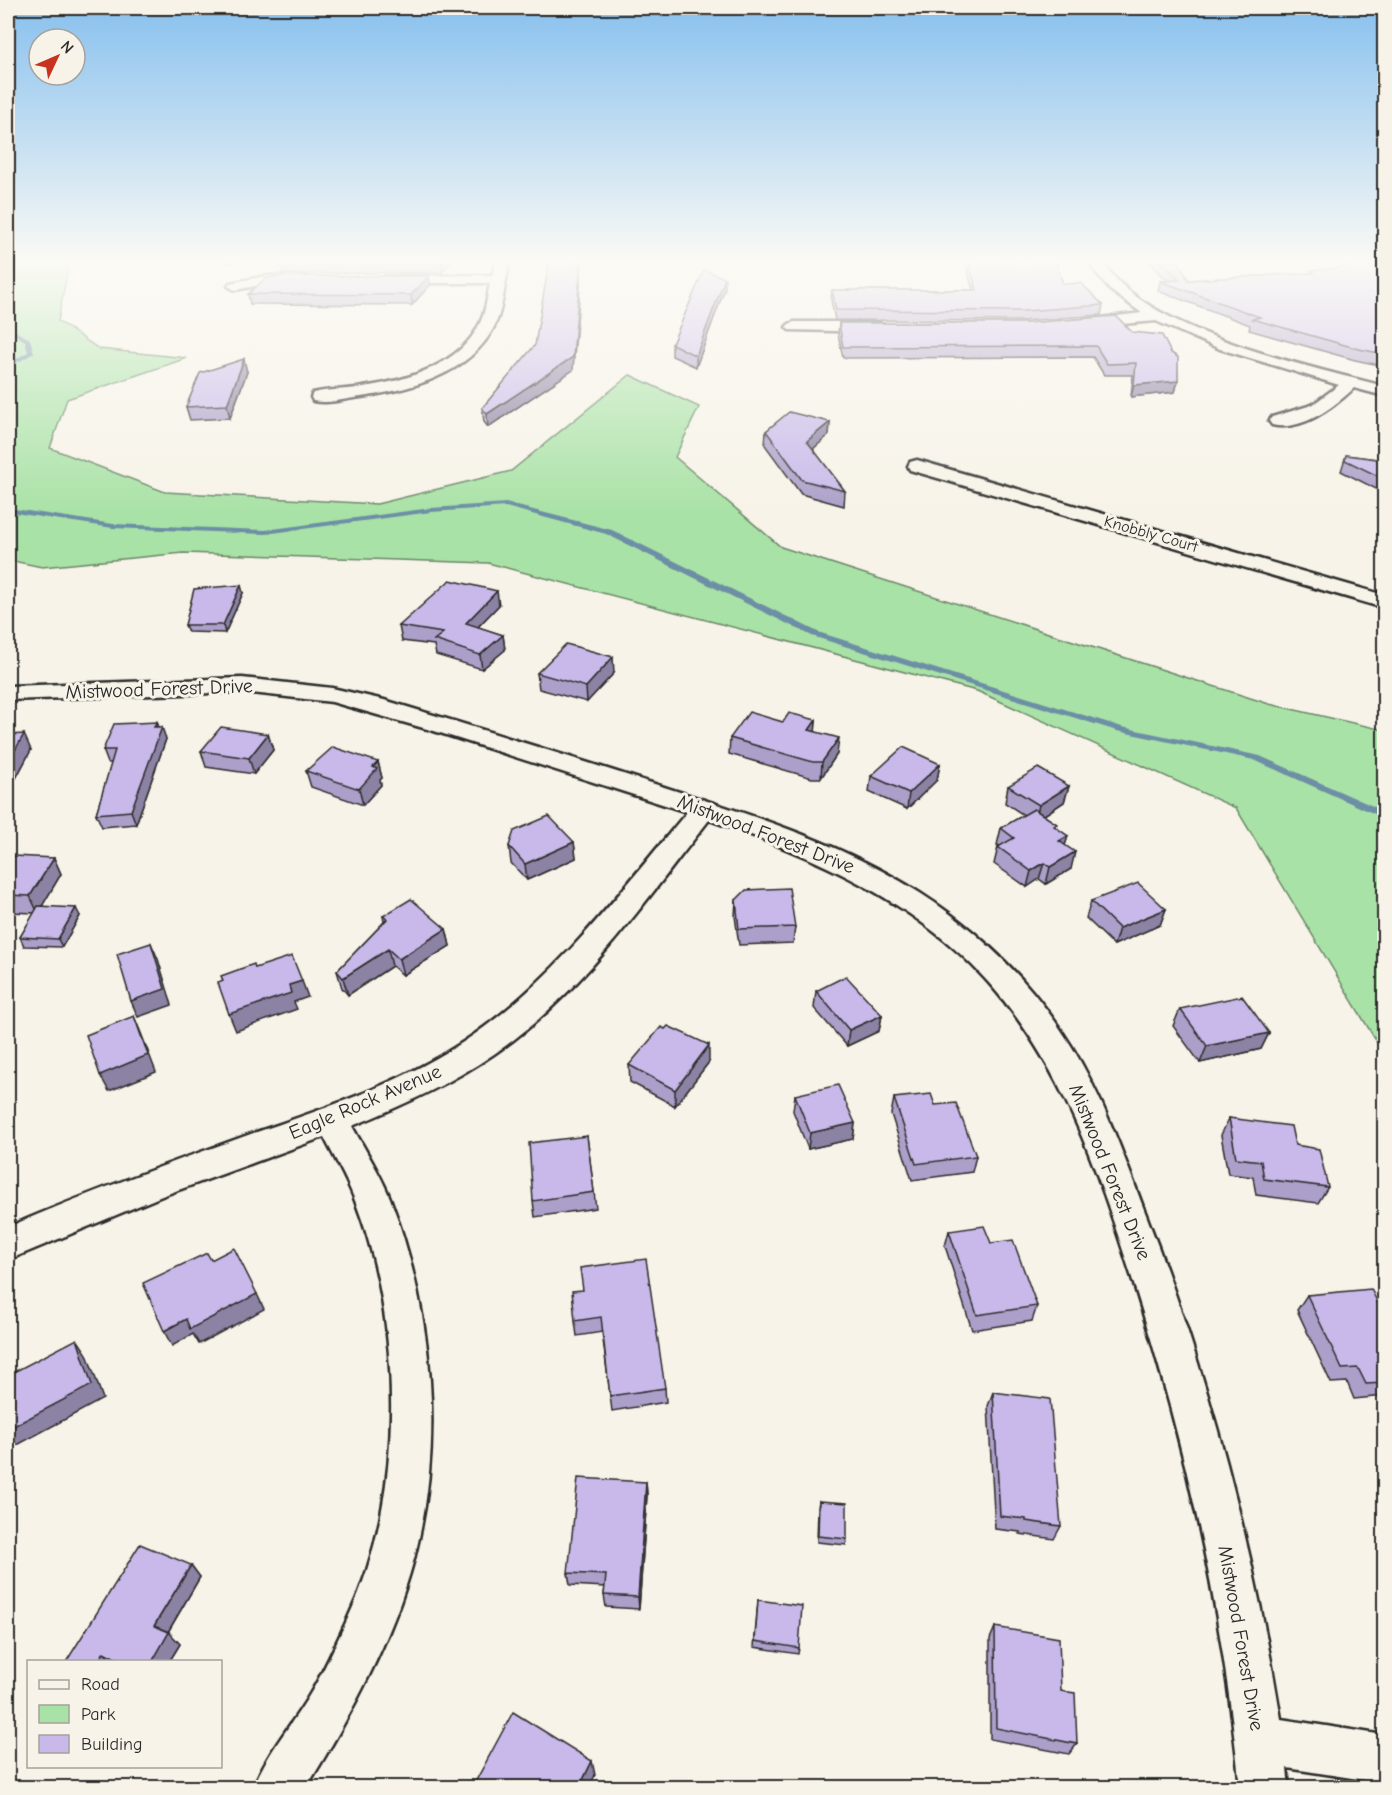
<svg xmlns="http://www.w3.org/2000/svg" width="1392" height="1795" font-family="'Comic Neue',sans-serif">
	<rect width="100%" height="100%" fill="#f7f3e8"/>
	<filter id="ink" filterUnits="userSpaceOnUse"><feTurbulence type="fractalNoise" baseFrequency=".0167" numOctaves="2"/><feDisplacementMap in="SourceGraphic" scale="12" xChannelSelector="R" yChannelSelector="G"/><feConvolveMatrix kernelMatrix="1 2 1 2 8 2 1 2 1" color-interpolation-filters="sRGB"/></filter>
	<g filter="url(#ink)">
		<!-- green -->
		<path fill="#a9e2a6" stroke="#6a8668" stroke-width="1.5" d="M8,262H69L58,321L99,349L187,358L67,399L50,448L165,492L377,504L511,471L630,375L699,407L675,457L781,547L1269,704L1384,730V1054L1236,808L977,691L488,563L183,553L42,567L8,560Z"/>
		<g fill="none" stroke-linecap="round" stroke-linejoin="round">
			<!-- stream -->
			<g fill="#6c8fa5" fill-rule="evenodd">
				<path d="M8,327L30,339L34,353L8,368V364L28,352L25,341L8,331Z"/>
				<path d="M506,503L612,530L818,632L1122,727L1260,756L1384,811V818L1254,760L1117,731L812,636L606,534L506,507L431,512L265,534L113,528L8,512V508L113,524L265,530L431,508Z"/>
			</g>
			<defs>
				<g id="minor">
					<path d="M496,262H510C504,282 504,306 495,325C470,376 406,391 354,398C341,400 326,404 313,401L311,397L313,393C329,389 347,390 363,387C405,381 461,365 480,323C486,311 487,297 490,283H390L385,282V276L492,275Z"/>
					<path d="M1088,262H1102C1108,269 1113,277 1120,283C1175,337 1310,367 1384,386V396L1354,388C1334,407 1302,432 1272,425L1269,421L1272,417L1312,405L1339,385L1220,349L1156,321L1078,328L1075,325L1078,322L1083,320L1142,313L1110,290Z"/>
					<path d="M1344,262H1362L1384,274V283Z"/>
					<path d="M301,275L306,276V282L266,284L235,290L228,286L230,283L266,276Z"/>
					<path d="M794,322H878L886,327L878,332L789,330L786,327L789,324Z"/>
					<path d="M917,460L1384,595V608L910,470L908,466L910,462Z"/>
					<path d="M242,678L332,688L384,700C477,728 571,757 664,787C751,815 842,843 920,893C981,932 1034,985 1072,1047C1103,1098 1124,1156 1145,1212C1209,1376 1253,1546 1281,1719L1384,1735V1783L1287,1768L1289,1788H1240C1223,1613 1186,1445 1132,1278C1095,1163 1059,1052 972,965C899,893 805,853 709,820C644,902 582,994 494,1054C450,1084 402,1106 352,1126C365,1150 380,1173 390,1198C433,1312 445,1441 414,1559C392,1640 350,1717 306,1788H253C266,1755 289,1728 307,1699C323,1674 335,1645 348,1618C406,1497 403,1321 354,1198C346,1177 334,1157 324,1137L162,1196L8,1260V1227C87,1193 167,1164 248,1135C326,1108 407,1082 475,1034C559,975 621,891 687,812L434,731L332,702L242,692L8,700V686Z"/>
				</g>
			</defs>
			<!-- minor casing -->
			<use href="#minor" stroke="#2b2b2b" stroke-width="5"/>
			<!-- minor -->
			<use href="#minor" fill="#f7f3e8" fill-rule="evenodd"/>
		</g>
		<!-- wall -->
		<g fill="#ac9fc9" stroke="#2b2b2b" stroke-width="1.5">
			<path d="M226,262H251L226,263Z"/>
			<path d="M451,262L442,272L283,274L281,265Z"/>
			<path d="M965,262H1056L1063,284L1103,305L1101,315L1023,321L835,320L831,300L832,290H973Z"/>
			<path d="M1149,262H1179L1188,280L1310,273L1311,271L1384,273V366L1355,360L1249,330L1250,325L1158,291L1160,281H1168Z"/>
			<path d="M429,276L430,285L412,305L250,304L248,294Z"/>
			<path d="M725,288L696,367L672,356V344Z"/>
			<path d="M1116,316L1178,381L1175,392L1131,397L1133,375H1104L1093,357L843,358L838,334L839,323H1025Z"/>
			<path d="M573,370L488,427L484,422L482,408Z"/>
			<path d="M247,372L230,418L190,420L186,407Z"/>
			<path d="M830,422L829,435L813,449L845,491L844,506L801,494L765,445L766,431Z"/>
			<path d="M1346,455L1384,460V493L1341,471Z"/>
			<path d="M243,593L225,633L188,632L185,625Z"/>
			<path d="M499,605L478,627L503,635L505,650L482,669L436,655L434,645L402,641L399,626Z"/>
			<path d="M537,673H614L587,702L539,689Z"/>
			<path d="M816,720L815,732L837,754L821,778H812L729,754L730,738L783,722Z"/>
			<path d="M157,722L159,727L166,739L136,824L102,827L96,814L112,763H108L103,750Z"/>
			<path d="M8,731L31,750L15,780H8Z"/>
			<path d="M268,734L273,750L254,774L206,767L201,751Z"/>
			<path d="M378,762L382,778L380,780L381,785L363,805L311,787L306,771Z"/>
			<path d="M940,764L937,780L907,809L869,792L871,776Z"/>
			<path d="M1008,786H1069L1064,802L1044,815L1056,828L1068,836L1065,845L1071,869L1046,884L1039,879L1027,887L994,864L998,847L1000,846L997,845L1001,828L1024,815L1005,803Z"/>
			<path d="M574,842L576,858L527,880L511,863L509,846Z"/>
			<path d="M54,858L61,874L42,906L80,916L62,947L24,946L20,937L35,913L8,912V865Z"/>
			<path d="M736,900L795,927L793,943L739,945L735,916Z"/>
			<path d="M1091,901L1166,909L1160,925L1114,945L1086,918Z"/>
			<path d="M383,916L446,929L450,946L403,975L392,966L348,995L342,988L337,971L384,922Z"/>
			<path d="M816,991L882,1015L879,1031L847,1046L814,1008Z"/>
			<path d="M1180,1009L1269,1033L1261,1049L1200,1063L1173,1026Z"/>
			<path d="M709,1062L675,1106L630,1082L629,1065Z"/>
			<path d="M795,1095L855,1123L853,1139L808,1149L793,1111Z"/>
			<path d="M894,1098L935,1105L976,1156L972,1172L912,1180L891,1114Z"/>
			<path d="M1229,1118L1295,1145L1328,1187L1318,1203L1256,1195L1253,1177L1228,1174L1221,1135Z"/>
			<path d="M587,1136L596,1208L535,1217L533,1201Z"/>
			<path d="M949,1231L991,1243L1037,1306L1032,1321L972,1330L945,1246Z"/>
			<path d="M583,1290L665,1388L666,1402L612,1411L602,1332L577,1336L575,1321Z"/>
			<path d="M1307,1295L1384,1316V1396L1354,1399L1347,1382L1331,1383L1297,1310Z"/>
			<path d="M993,1392L1061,1526L1054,1539L1020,1534V1532L995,1529L988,1406Z"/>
			<path d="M646,1482L647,1495L639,1609L606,1607L604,1595L605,1587L570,1585L568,1573Z"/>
			<path d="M819,1501L847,1539L846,1545L817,1542L818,1507Z"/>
			<path d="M191,1565L200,1577L168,1632L180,1644L169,1662H66Z"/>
			<path d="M758,1600L799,1648L798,1654L754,1647Z"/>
			<path d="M995,1627L1061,1691L1077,1744L1069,1754L990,1739V1639Z"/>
		</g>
		<!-- shaded-wall -->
		<g fill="#8c82a4" stroke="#2b2b2b" stroke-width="1.5">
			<path d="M442,262H451L442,272L441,263Z"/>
			<path d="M581,262H582V264L573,370L488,427L487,414L573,357Z"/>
			<path d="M429,276L430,285L412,305L411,295Z"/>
			<path d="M725,278V288L696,367V356Z"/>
			<path d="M244,359L247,372L230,418L227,405Z"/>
			<path d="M1178,381L1175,392L1131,397L1134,385Z"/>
			<path d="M830,422L829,435L806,455L807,441Z"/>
			<path d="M241,585L243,593L225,633L223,625Z"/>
			<path d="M497,591L499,605L468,637L466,623Z"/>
			<path d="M503,635L505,650L482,669L480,655Z"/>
			<path d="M613,657L614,673L587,702L586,687Z"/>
			<path d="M816,720L815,736L809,730Z"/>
			<path d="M157,722L160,732L162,727L166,739L136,824L131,811Z"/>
			<path d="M9,731L16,747L24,734L31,750L15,780L8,763V735Z"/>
			<path d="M268,734L273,750L254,774L249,758Z"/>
			<path d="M839,738L837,754L821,778L822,762Z"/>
			<path d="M378,762L382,778L380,780L381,785L363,805L359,789L373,767Z"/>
			<path d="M940,764L937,780L907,809L909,793Z"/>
			<path d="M1069,786L1064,802L1035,821L1039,805Z"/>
			<path d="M1068,836L1063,852L1059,841Z"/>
			<path d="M574,842L576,858L527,880L525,864Z"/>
			<path d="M1075,852L1071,869L1046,884L1050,867Z"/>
			<path d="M54,858L61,874L38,913L30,896Z"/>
			<path d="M1044,863L1039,879L1027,887L1031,871Z"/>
			<path d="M76,908L80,916L62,947L58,939Z"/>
			<path d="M1166,909L1160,925L1114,945L1119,928Z"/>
			<path d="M446,929L450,946L403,975L399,959Z"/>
			<path d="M151,943L158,959L172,1005L138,1017L131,1001Z"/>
			<path d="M388,949L392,966L348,995L343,978Z"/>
			<path d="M302,981L308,997L294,1002L297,1009L236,1031L229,1014L289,985Z"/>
			<path d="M882,1015L879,1031L847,1046L849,1030Z"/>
			<path d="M134,1016L141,1033L156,1072L109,1091L100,1075Z"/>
			<path d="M1269,1033L1261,1049L1200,1063L1207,1046Z"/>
			<path d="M709,1045V1062L675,1106V1090Z"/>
			<path d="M855,1123L853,1139L808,1149L810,1133Z"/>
			<path d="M257,1294L264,1309L199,1344L193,1334L172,1346L164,1331L186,1319Z"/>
			<path d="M77,1339L87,1354L103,1399L8,1450V1429Z"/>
			<path d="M646,1482L647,1495L639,1609L638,1597Z"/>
			<path d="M191,1565L200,1577L165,1637L154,1626Z"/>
			<path d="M169,1632L180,1644L169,1662H152Z"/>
			<path d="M104,1652L113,1662H98Z"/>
			<path d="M592,1761L595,1775L589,1788H579Z"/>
		</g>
		<!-- building -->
		<g fill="#c8b9ea" stroke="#2b2b2b" stroke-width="1.5">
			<path d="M285,262H442L441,263L281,265Z"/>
			<path d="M549,262H581L573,357L487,414L482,408L535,345Z"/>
			<path d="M969,262H1056L1063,284L1081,283L1103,305L1025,311L836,310L832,290H977Z"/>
			<path d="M1162,262H1179L1188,280L1314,273L1311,271L1365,264L1384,273V354L1359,349L1252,319L1260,317L1160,281L1180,280Z"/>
			<path d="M704,270L725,278L696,356L672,344Z"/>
			<path d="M283,276H429L411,295L248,294L266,278Z"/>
			<path d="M1116,316L1132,332L1162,335L1171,353L1178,357V381L1134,385L1136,363L1107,364L1096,346L843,347L839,323H1025Z"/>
			<path d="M244,359L227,405L186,407L200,373Z"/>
			<path d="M789,412L830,422L807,441L845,491L802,480L766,431Z"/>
			<path d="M1346,455L1384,460V479L1345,460Z"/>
			<path d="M450,580L497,591L466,623L503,635L480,655L434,640L443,633L399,626Z"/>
			<path d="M241,585L223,625H185L194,589Z"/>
			<path d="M566,644L613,657L586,687L537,673Z"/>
			<path d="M749,712L783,722L789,713L816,720L809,730L839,738L822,762H813L730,738Z"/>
			<path d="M157,722L154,727H162L131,811L96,814L115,750H103L114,724Z"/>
			<path d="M221,727L268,734L249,758L201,751Z"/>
			<path d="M24,734L8,763V735Z"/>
			<path d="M333,747L378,762L373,767L377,769L359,789L306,771Z"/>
			<path d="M903,747L940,764L909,793L871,776Z"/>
			<path d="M1038,768L1069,786L1039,805L1008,786Z"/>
			<path d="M1034,809L1057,824L1054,826L1068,836L1059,841L1075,852L1050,867L1044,863L1031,871L998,847L1014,838L1001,828Z"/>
			<path d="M549,816L574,842L525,864L509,846L514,831Z"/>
			<path d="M13,856L54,858L30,896L8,895V865Z"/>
			<path d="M1138,883L1166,909L1119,928L1091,901Z"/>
			<path d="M789,888L795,927L739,929L736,900L746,890Z"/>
			<path d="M411,899L446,929L399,959L388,949L343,978L337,971L387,919L383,916Z"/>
			<path d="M38,906L76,908L58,939L20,937Z"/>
			<path d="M151,943L165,989L131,1001L117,954Z"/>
			<path d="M292,956L302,981L289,985L291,993L229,1014L218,983L223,981L221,976L254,964L255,968Z"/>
			<path d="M846,976L882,1015L849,1030L816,991Z"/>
			<path d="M1242,996L1269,1033L1207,1046L1180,1009Z"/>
			<path d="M134,1016L148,1055L100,1075L86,1035Z"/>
			<path d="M668,1026L709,1045L675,1090L629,1065L661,1027L665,1029Z"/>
			<path d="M838,1085L855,1123L810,1133L795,1095Z"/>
			<path d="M931,1094L935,1105L956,1103L976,1156L916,1164L894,1098Z"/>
			<path d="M1229,1118L1291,1126L1295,1145L1319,1149L1328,1187L1264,1179L1261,1161L1236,1158Z"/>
			<path d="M587,1136L594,1192L533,1201L529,1143Z"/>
			<path d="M984,1226L991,1243L1013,1240L1037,1306L977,1315L949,1231Z"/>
			<path d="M234,1248L257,1294L190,1329L186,1319L164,1331L143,1283L207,1253L211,1260Z"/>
			<path d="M646,1259L665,1388L610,1396L601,1317L575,1321L572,1291L583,1290L580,1268Z"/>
			<path d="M1371,1289L1384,1316V1383L1366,1384L1358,1368L1342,1369L1307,1295Z"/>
			<path d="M77,1339L92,1385L8,1429V1375Z"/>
			<path d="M993,1392L1050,1399L1061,1526L1026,1521V1519L1000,1516Z"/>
			<path d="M578,1478L646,1482L638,1597L604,1595L606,1575L568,1573Z"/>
			<path d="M819,1501L847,1503V1539L818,1536Z"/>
			<path d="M140,1544L191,1565L154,1626L169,1632L152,1662H123L104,1652L98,1662H66Z"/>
			<path d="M758,1600L802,1606L799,1648L755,1641Z"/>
			<path d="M995,1627L1059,1638L1061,1691L1075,1693L1077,1744L996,1728Z"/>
			<path d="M513,1712L592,1761L579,1788H472Z"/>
		</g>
	</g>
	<!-- sky -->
	<linearGradient id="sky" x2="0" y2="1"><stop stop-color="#87c0ee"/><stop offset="0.51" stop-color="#fbfaf5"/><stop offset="1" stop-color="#fbfaf5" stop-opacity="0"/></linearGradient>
	<rect width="1392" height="513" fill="url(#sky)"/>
	<g text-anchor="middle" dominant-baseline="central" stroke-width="6" stroke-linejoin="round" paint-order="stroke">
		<!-- far-street labels -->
		<g font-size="16" fill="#2b2b2b" stroke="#f7f3e8">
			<text transform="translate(1151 534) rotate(16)">Knobbly Court</text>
		</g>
		<!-- street labels -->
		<g font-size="20" fill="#2b2b2b" stroke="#f7f3e8">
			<text transform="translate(159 689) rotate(-2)">Mistwood Forest Drive</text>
			<text transform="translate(766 834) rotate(21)">Mistwood Forest Drive</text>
			<text transform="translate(365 1102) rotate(-23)">Eagle Rock Avenue</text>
			<text transform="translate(1110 1172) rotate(68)">Mistwood Forest Drive</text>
			<text transform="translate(1241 1638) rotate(80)">Mistwood Forest Drive</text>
		</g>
	</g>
	<!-- margin -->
	<rect width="1392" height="1795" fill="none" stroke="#f7f3e8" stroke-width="30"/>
	<rect x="15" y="15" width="1362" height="1765" fill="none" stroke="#2b2b2b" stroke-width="2" filter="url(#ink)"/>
	<!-- legend -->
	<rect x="27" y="1660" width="195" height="108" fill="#f7f3e8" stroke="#a5a39c" stroke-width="1.5"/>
	<rect x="39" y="1680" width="30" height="9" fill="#f7f3e8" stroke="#a5a39c" stroke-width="1.5"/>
	<text x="81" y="1690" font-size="18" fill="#2b2b2b">Road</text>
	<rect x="39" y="1705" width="30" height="18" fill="#a9e2a6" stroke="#a5a39c" stroke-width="1.5"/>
	<text x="81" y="1720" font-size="18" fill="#2b2b2b">Park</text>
	<rect x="39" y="1735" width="30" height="18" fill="#c8b9ea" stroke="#a5a39c" stroke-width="1.5"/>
	<text x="81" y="1750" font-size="18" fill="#2b2b2b">Building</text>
	<!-- north arrow -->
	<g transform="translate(57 57) rotate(46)"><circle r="28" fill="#f7f3e8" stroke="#a5a39c" stroke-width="1.5"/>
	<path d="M0-4.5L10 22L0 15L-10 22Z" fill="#c8321e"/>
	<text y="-9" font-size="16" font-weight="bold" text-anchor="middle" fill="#2b2b2b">N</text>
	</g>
</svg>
